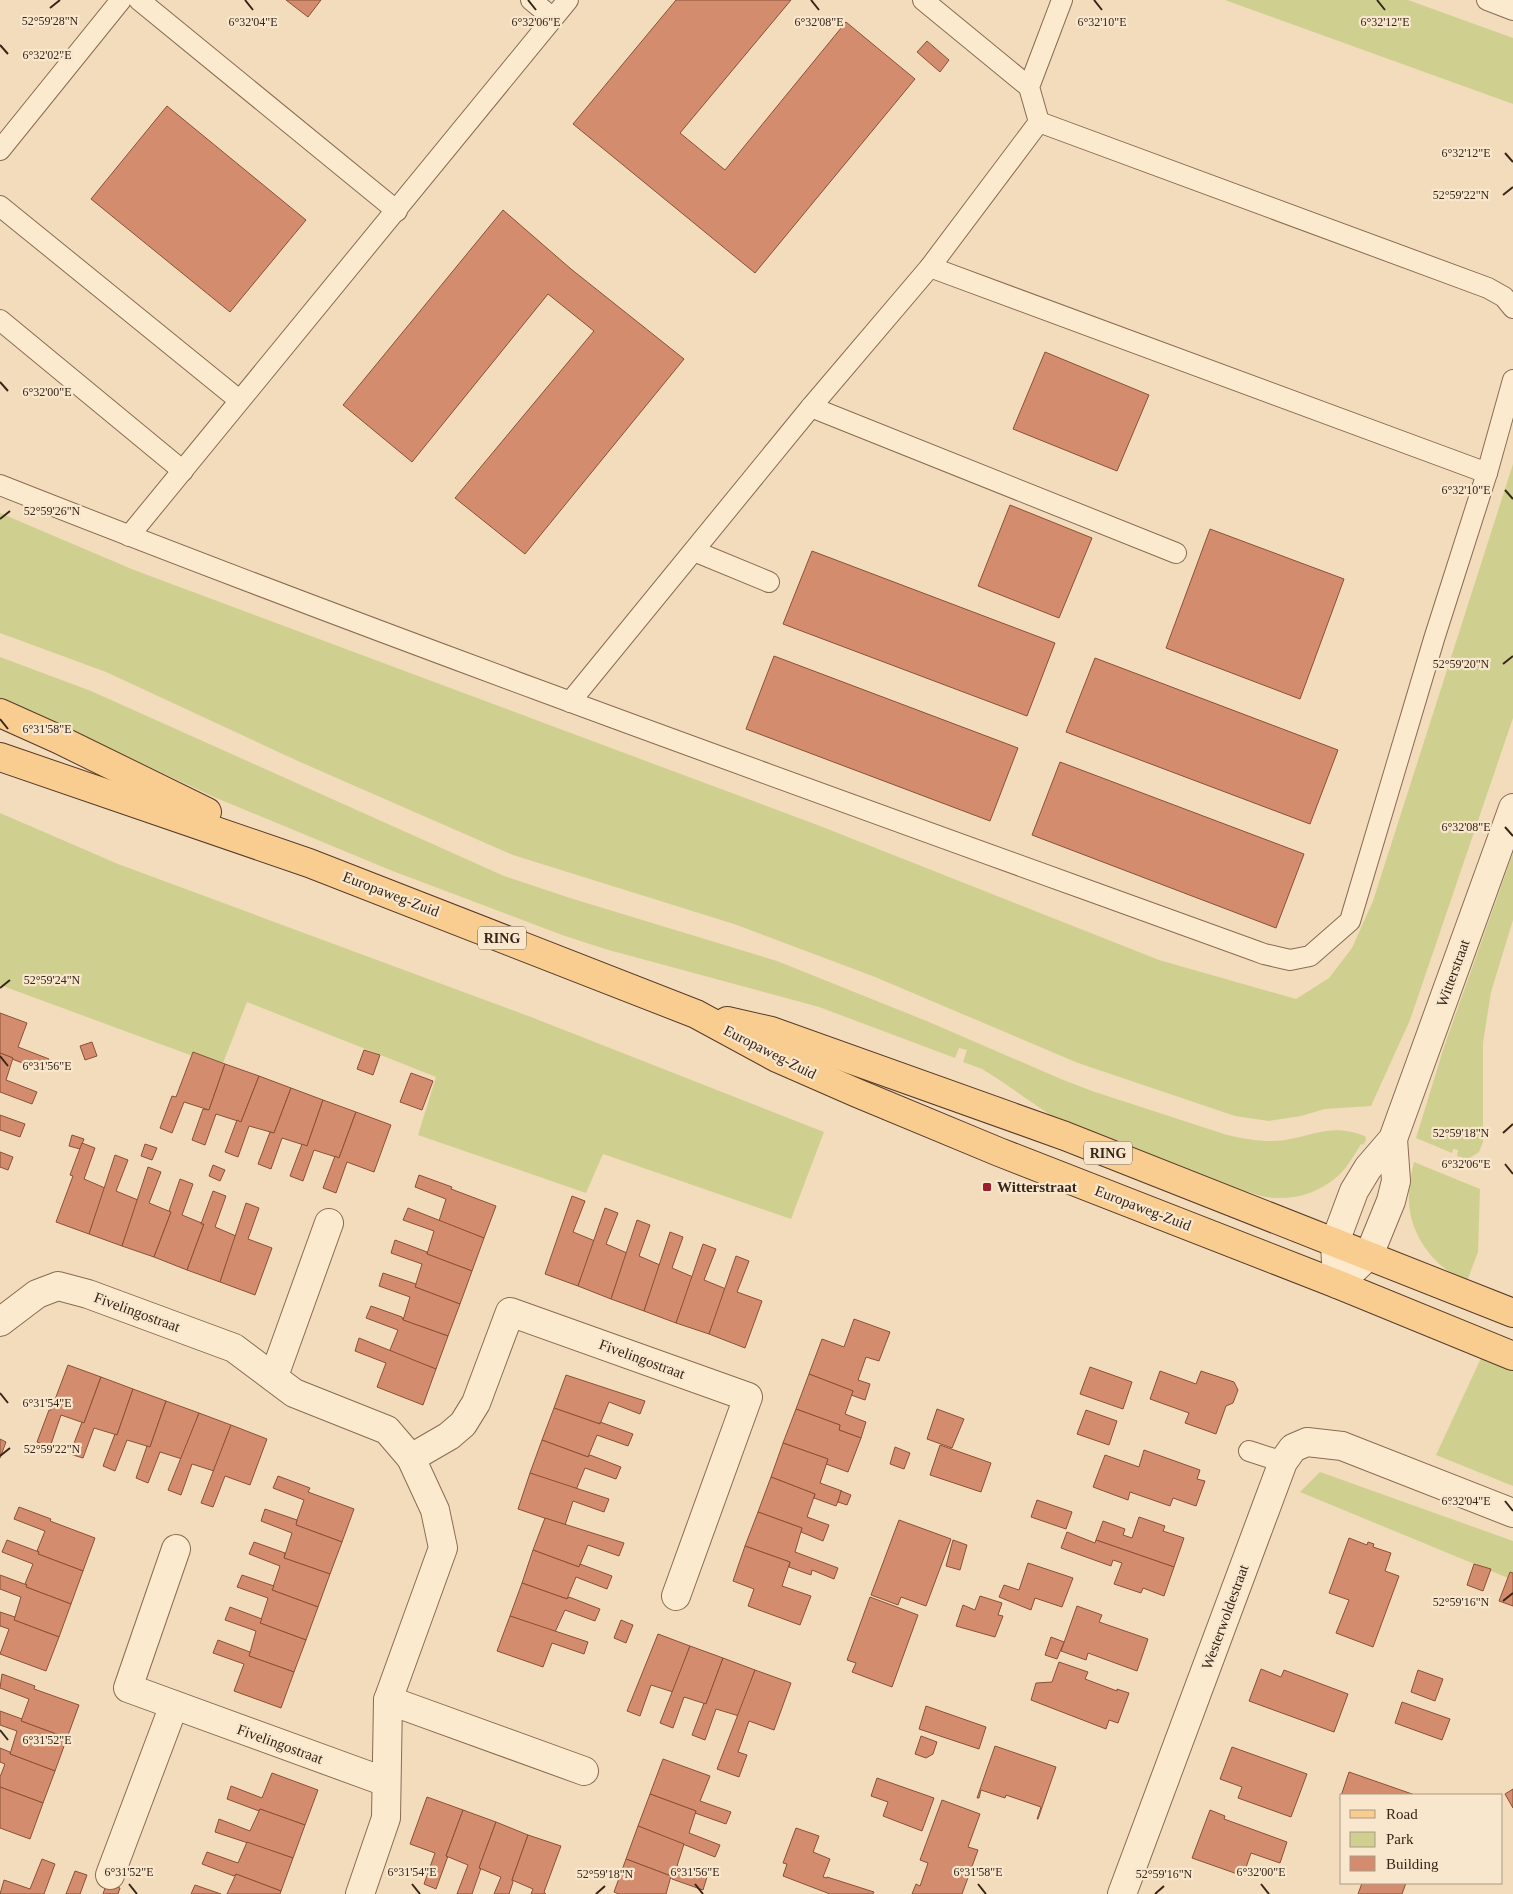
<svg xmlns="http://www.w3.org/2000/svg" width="1513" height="1894" font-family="Georgia,serif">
	<rect width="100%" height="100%" fill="#f2dcbb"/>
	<!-- green -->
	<g fill="#cfd08f">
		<path d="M1225,0H1408L1513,38V104Z"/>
		<path d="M1513,464V718L1410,1020L1371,1106L1325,1109L1301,1116L1269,1121L1235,1116L1078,1063L875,977L734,924L513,855L300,762L106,672L0,633V513L134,570L820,826L1159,960L1296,999L1329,978L1352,948L1373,901Z"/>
		<path d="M0,657L91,691L504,876L570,898L777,961L929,1022L1061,1079L1092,1091L1224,1134C1244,1139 1265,1143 1286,1140C1319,1134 1331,1124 1365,1136L1366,1140L1363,1145L1361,1144C1354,1155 1347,1168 1338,1176C1314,1198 1278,1204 1249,1192L1248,1195L1062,1123L998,1079L982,1069L963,1062L967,1050L959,1048L955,1058L819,1007L605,949L562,935L390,870L214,797L0,698Z"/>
		<path d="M0,813L118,864L531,1017L824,1132L791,1219L603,1154L586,1193L418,1135L436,1077L247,1002L223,1063L209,1062L0,985Z"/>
		<path d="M1513,853V920L1491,992L1483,1043V1142L1479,1152L1468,1159L1457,1156L1458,1150L1453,1149L1452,1153L1416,1138L1444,1047Z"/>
		<path d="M1414,1162L1480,1189L1478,1252L1467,1281C1459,1276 1450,1273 1443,1267C1421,1249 1407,1221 1409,1192C1409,1182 1412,1172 1414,1162Z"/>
		<path d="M1482,1356L1513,1368V1486L1436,1455Z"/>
		<path d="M1320,1472L1513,1541V1580L1300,1492Z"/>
	</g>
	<!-- building -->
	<g fill="#d38d6e" stroke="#8c5037">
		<path d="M286,0H321L308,17Z"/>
		<path d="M676,0H791L680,133L725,170L846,22L915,79L755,273L573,124Z"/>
		<path d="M927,41L949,60L940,72L917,52Z"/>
		<path d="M167,106L306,220L230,312L91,199Z"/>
		<path d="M503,210L571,269L684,359L525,554L455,498L594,331L548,294L412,462L343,405Z"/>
		<path d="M1045,352L1149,395L1117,471L1013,429Z"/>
		<path d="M1010,505L1092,538L1059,618L978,586Z"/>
		<path d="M1210,529L1344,579L1300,699L1166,648Z"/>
		<path d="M812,551L1055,643L1027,716L783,624Z"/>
		<path d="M774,656L1018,748L990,821L746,729Z"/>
		<path d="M1095,658L1338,750L1310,824L1066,732Z"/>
		<path d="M1060,762L1304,854L1276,928L1032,835Z"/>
		<path d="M0,1013L27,1023L18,1047L49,1059L44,1071L12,1059L13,1058L0,1053Z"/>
		<path d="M92,1042L97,1056L85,1060L80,1046Z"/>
		<path d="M364,1050L380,1055L373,1075L357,1069Z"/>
		<path d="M193,1052L225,1064L209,1110L184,1102L172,1133L160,1128L172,1096L176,1097Z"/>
		<path d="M0,1053L13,1058L6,1080L37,1092L32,1104L0,1092Z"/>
		<path d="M225,1064L259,1076L241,1122L216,1114L205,1145L192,1140L203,1109L209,1110Z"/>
		<path d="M411,1073L433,1081L422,1110L400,1102Z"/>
		<path d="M259,1076L291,1088L274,1133L249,1126L238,1157L225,1152L237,1120L241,1122Z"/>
		<path d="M291,1088L323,1100L307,1146L282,1138L271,1169L258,1164L270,1132L274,1133Z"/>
		<path d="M323,1100L356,1112L339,1158L314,1150L303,1181L290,1176L302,1144L307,1146Z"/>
		<path d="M356,1112L391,1125L374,1172L347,1162L336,1193L323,1188L335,1156L339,1158Z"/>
		<path d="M0,1115L25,1124L20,1137L0,1130Z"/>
		<path d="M72,1135L84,1139L80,1149L69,1146Z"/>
		<path d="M82,1143L95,1148L84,1179L105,1188L89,1234L56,1222L73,1176L70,1175Z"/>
		<path d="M145,1144L157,1148L152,1160L141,1156Z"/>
		<path d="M0,1152L13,1157L8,1170L0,1167Z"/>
		<path d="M115,1155L128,1160L116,1191L138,1200L122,1246L89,1234Z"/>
		<path d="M213,1165L225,1170L220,1181L209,1176Z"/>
		<path d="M148,1167L161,1172L149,1203L171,1212L154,1257L122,1246Z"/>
		<path d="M419,1175L452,1187L451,1189L496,1206L484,1238L439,1221L446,1199L415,1187Z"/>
		<path d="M180,1179L193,1184L182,1215L204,1224L187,1270L154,1257L171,1212L169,1211Z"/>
		<path d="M213,1191L226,1196L215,1227L236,1236L220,1282L187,1270L204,1224H201Z"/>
		<path d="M572,1196L585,1201L573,1232L595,1241L578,1286L545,1274Z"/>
		<path d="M246,1203L259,1208L248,1239L272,1248L255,1295L220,1282Z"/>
		<path d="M408,1208L484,1238L472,1271L427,1254L434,1231L403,1220Z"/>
		<path d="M605,1208L618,1213L606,1244L627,1253L611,1299L578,1286Z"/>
		<path d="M637,1220L650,1225L639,1256L660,1265L644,1311L611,1299Z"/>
		<path d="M670,1232L683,1237L672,1268L693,1277L676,1323L644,1311Z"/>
		<path d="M395,1240L427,1252V1254L472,1271L460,1304L415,1287L422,1264L391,1253Z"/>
		<path d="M703,1244L716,1249L704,1280L726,1289L709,1334L676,1323Z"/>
		<path d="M736,1256L749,1261L737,1292L762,1301L745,1348L709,1334Z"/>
		<path d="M383,1273L416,1284L415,1287L460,1304L448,1336L403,1320L410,1297L379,1286Z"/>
		<path d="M371,1306L402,1317L403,1320L448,1336L436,1369L391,1352L390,1350L398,1330L366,1318Z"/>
		<path d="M854,1319L890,1332L879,1361L866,1357L858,1380L870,1384L865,1400L851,1395L853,1391L809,1374L822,1339L844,1347Z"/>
		<path d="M359,1338L436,1369L423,1405L377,1387L386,1363L355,1351Z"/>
		<path d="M68,1365L101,1377L84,1423L61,1415L50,1447L37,1442L49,1410H51Z"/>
		<path d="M1090,1367L1132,1382L1123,1409L1080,1394Z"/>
		<path d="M1160,1371L1196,1384L1201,1371L1234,1382L1238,1390L1233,1403L1226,1406L1216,1434L1185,1423L1189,1413L1150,1399Z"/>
		<path d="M809,1374L853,1391L845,1414L866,1422L861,1438L839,1430L840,1425L796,1409Z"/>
		<path d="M566,1375L645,1401L640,1414L609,1402L600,1424L554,1408Z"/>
		<path d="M101,1377L133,1389L117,1435L94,1428L83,1458L70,1454L82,1422L84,1423Z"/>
		<path d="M133,1389L166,1401L150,1447L127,1440L115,1471L103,1466L115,1434L117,1435Z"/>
		<path d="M166,1401L199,1413L182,1459L160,1452L148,1483L136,1478L147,1446L150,1447Z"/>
		<path d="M554,1408L600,1424V1422L633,1434L628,1446L597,1435L588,1457L542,1440Z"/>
		<path d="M796,1409L840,1425L839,1430L861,1438L848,1472L826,1464L828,1459L783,1443Z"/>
		<path d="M937,1409L964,1419L952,1448L927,1439Z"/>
		<path d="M1086,1410L1117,1421L1109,1445L1077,1434Z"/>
		<path d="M199,1413L231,1425L214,1471L192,1464L181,1495L168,1490Z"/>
		<path d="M231,1425L267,1439L250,1485L225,1476L213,1507L201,1503Z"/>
		<path d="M0,1439L6,1442L0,1458Z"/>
		<path d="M542,1440L588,1457L590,1455L621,1467L616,1479L585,1468L576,1490L530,1473Z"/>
		<path d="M783,1443L828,1459L820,1483L842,1491L836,1506L814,1498L815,1494L771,1477Z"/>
		<path d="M940,1445L991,1463L981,1492L930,1475Z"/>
		<path d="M895,1447L910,1453L904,1469L890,1464Z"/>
		<path d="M1144,1450L1200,1470L1197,1479L1205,1481L1196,1506L1173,1498L1170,1506L1130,1492L1128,1500L1093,1487L1105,1455L1139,1467Z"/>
		<path d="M530,1473L609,1499L604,1512L573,1501L565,1525L518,1509Z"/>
		<path d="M278,1476L310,1488L308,1492L354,1509L342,1542L296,1525L297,1520L304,1500L273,1488Z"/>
		<path d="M771,1477L815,1494L807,1517L829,1525L823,1541L801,1532L802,1528L758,1512Z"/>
		<path d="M841,1491L851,1495L847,1505L838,1502Z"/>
		<path d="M1037,1500L1072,1512L1066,1529L1031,1517Z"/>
		<path d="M19,1507L51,1519L50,1521L95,1538L83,1571L38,1554L39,1552L37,1551L45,1531L14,1519Z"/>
		<path d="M265,1509L297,1520L296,1525L342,1542L330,1574L284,1558L292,1533L261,1521Z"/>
		<path d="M758,1512L802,1528L795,1552L838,1568L834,1579L812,1570L811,1575L789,1567L790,1562L745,1546Z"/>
		<path d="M1139,1517L1165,1526L1163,1531L1184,1538L1174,1567L1096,1540L1103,1521L1125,1529L1123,1535L1132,1538Z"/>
		<path d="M545,1518L624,1543L619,1556L588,1545L579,1567L533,1550Z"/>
		<path d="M899,1520L951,1539L926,1606L901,1597L898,1605L871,1595Z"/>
		<path d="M1067,1532L1095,1543L1096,1540L1174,1567L1164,1596L1143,1588L1141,1593L1114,1584L1122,1563L1113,1560L1111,1566L1061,1548Z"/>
		<path d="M1349,1538L1367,1545L1368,1542L1374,1544L1373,1547L1391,1553L1385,1571L1399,1576L1373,1647L1336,1633L1349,1600L1329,1593Z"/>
		<path d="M7,1540L39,1552L38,1554L83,1571L71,1604L26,1587L27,1585L25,1584L33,1564L2,1552Z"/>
		<path d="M953,1540L967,1545L960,1570L946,1566Z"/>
		<path d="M254,1542L285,1553L284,1558L330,1574L318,1607L272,1590L280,1566L249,1554Z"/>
		<path d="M745,1546L790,1562L782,1586L811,1596L800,1625L748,1606L754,1589L733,1581Z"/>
		<path d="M533,1550L579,1567L580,1564L612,1576L607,1589L576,1577L567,1599L522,1583Z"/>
		<path d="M1028,1563L1073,1578L1062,1607L1035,1598L1031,1610L999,1597L1004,1585L1019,1590Z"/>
		<path d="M1474,1564L1491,1569L1483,1591L1467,1585Z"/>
		<path d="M1510,1572L1513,1573V1606L1499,1601Z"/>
		<path d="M0,1575L27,1585L26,1587L71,1604L59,1637L14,1620L21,1597L0,1589Z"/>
		<path d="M242,1575L274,1586L272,1590L318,1607L306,1640L260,1623L268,1598L237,1587Z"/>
		<path d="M522,1583L567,1599L569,1597L600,1609L595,1621L565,1610L555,1632L510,1616Z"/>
		<path d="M980,1596L1002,1603L998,1615L1003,1616L995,1637L956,1626L963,1605L975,1610Z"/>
		<path d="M870,1597L918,1615L892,1687L852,1672L856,1663L847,1660Z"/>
		<path d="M1077,1606L1102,1615L1099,1622L1148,1639L1137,1671L1088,1653L1086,1660L1061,1651Z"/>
		<path d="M230,1607L262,1619L260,1623L306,1640L294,1672L249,1656L256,1631L225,1620Z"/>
		<path d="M0,1612L15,1617L14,1620L59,1637L46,1671L0,1654L9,1629L0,1626Z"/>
		<path d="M510,1616L588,1642L584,1654L552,1643L543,1667L497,1651Z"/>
		<path d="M621,1620L633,1625L626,1643L614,1638Z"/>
		<path d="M658,1634L690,1646L673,1692L651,1685L640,1716L627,1711Z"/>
		<path d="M1051,1637L1064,1642L1057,1659L1045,1655Z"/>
		<path d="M218,1640L250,1652L249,1656L294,1672L281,1708L234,1691L244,1664L213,1653Z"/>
		<path d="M690,1646L723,1658L706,1704L684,1697L673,1728L660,1723Z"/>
		<path d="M723,1658L755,1670L739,1716L716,1709L705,1740L692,1735L704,1703L706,1704Z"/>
		<path d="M1059,1662L1088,1672L1085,1679L1117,1691V1689L1129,1693L1118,1723L1109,1720L1106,1729L1031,1700L1036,1683L1052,1682Z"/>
		<path d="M1261,1669L1281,1677L1284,1670L1348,1694L1334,1732L1249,1701Z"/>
		<path d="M755,1670L791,1683L774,1730L749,1721L738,1752L747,1755L739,1777L717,1769Z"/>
		<path d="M1418,1670L1443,1679L1435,1701L1411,1692Z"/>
		<path d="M2,1674L35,1686L34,1689L79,1705L67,1738L21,1721L29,1699L0,1688Z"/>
		<path d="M1402,1702L1450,1719L1442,1740L1395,1723Z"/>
		<path d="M926,1706L986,1727L979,1749L919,1729Z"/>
		<path d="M0,1711L22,1719L21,1721L67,1738L55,1771L10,1754L17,1731L0,1725Z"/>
		<path d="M921,1736L937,1742L933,1754L926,1758L915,1754Z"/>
		<path d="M995,1746L1056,1767L1038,1819H1037L1041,1807L1006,1795L1005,1798L981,1790L979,1798H977Z"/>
		<path d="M1232,1747L1307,1774L1291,1817L1238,1798L1242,1787L1220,1779Z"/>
		<path d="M0,1748L10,1752V1754L55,1771L43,1803L0,1787V1777L5,1764L0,1762Z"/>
		<path d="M663,1759L710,1776L700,1801L731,1812L726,1824L695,1813L696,1811L650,1794Z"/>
		<path d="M1349,1772L1415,1795H1342V1799H1340Z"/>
		<path d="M272,1773L318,1790L305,1825L260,1809L259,1811L227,1799L231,1786L262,1798Z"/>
		<path d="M877,1778L934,1798L922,1831L883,1816L888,1802L871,1796Z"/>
		<path d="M0,1787L43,1803L30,1839L0,1828Z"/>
		<path d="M1513,1789V1808L1505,1794Z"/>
		<path d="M650,1794L696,1811L689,1833L720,1845L715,1857L638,1826Z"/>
		<path d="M427,1797L463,1810L446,1856H448L436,1889L424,1884L435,1853L410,1844Z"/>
		<path d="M942,1800L980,1814L968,1847L978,1850L962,1894H912L916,1884L920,1886L927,1866L928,1863L920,1860Z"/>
		<path d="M260,1809L305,1825L293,1858L215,1832L219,1819L250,1831Z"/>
		<path d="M463,1810L496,1822L479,1868H481L472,1894H457L468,1865L446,1856Z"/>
		<path d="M1210,1810L1225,1816L1224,1819L1287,1842L1280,1863L1251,1853L1243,1876L1192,1858Z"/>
		<path d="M496,1822L528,1835L512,1880L513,1882L509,1894H494L501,1877L479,1868Z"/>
		<path d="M638,1826L684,1844L677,1866L707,1877L703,1890L672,1879L671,1876L626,1859Z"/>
		<path d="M796,1828L819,1836L813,1852L830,1859L823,1877L827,1878V1877L874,1892L873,1894H830L783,1876L787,1864L783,1863Z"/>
		<path d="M528,1835L561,1846L544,1892L546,1894H531L533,1889L512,1880Z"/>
		<path d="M247,1842L293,1858L281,1891L236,1874L234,1876L202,1864L207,1852L238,1863Z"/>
		<path d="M42,1859L55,1864L44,1894H0L4,1880L30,1889Z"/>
		<path d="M626,1859L671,1876L666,1894H619L614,1892Z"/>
		<path d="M75,1871L87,1875L80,1894H66Z"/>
		<path d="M236,1874L281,1891L280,1894H227Z"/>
		<path d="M107,1882L120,1888L118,1894H103Z"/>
		<path d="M1362,1883H1406L1402,1894H1358Z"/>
		<path d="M195,1885L221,1894H191Z"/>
	</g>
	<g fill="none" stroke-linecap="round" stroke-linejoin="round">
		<defs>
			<g id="service">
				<path d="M139,0L397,211"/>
				<path d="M531,0L553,18"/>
				<path d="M923,0L1029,87"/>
				<path d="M1487,0L1513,10"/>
				<path d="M1039,122L1488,288L1504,297L1513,308"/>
				<path d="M0,150L121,0"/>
				<path d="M0,206L239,400"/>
				<path d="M930,267L1487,473"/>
				<path d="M0,320L183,471"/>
				<path d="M811,407L1176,553"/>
				<path d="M0,485C418,650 842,801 1264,954L1290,960L1310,956L1350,921L1434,639L1487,473L1513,380"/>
				<path d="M129,536L568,0"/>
				<path d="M694,551L769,582"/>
				<path d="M570,702L811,407L930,267L1039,122L1029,87L1062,0"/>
				<path d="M1249,1451L1283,1462"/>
			</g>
			<g id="minor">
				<path d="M1351,1272L1369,1255L1391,1201L1396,1181L1393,1139"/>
				<path d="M1337,1284L1335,1242L1354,1191L1368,1168L1393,1139L1513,808"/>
				<path d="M0,1322L37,1294L58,1286L88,1294L234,1348L294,1393L387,1430L411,1458L435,1510L443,1548L388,1700L386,1818L360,1894"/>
				<path d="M274,1376L329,1223"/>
				<path d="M411,1458L449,1436L463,1424L476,1403L510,1312L748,1397L676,1596"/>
				<path d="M176,1549L128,1688L386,1782"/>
				<path d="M388,1700L584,1771"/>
				<path d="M110,1875L174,1705"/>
				<path d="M1122,1894L1283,1462L1293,1448L1307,1442L1342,1446L1513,1513"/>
			</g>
			<g id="primary">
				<path d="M0,713L58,739L207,812"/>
				<path d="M0,757L309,863L696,1014L777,1058L857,1093L999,1152L1337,1284L1513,1356"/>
				<path d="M727,1021L771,1031L1065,1136L1513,1313"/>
			</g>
		</defs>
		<!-- service casing -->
		<use href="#service" stroke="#8a6b54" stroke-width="22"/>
		<!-- minor casing -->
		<use href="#minor" stroke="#8a6b54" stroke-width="30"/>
		<!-- primary casing -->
		<use href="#primary" stroke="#573a29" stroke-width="30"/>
		<!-- service -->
		<use href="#service" stroke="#fceacf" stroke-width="20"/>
		<!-- minor -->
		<use href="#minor" stroke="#fceacf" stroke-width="28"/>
		<!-- primary -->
		<use href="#primary" stroke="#f9cd8f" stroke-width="28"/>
	</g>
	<!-- ticks -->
	<path fill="none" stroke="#38251a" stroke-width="2" d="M245,0L253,10M528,0L536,10M811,0L819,10M1094,0L1102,10M1377,0L1385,10M50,8L60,0M0,45L8,54M1505,153L1513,162M1503,195L1513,187M0,382L8,391M1505,490L1513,499M0,519L10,511M1503,664L1513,656M0,719L8,729M1505,827L1513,836M0,988L10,980M0,1056L8,1066M1503,1133L1513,1124M1505,1164L1513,1174M0,1393L8,1403M0,1456L10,1448M1505,1501L1513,1511M1503,1601L1513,1593M0,1730L8,1740M129,1884L137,1894M412,1884L420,1894M695,1884L703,1894M978,1884L986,1894M1261,1884L1269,1894M596,1894L605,1886M1155,1894L1164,1886"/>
	<!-- markers -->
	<rect fill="#9f1e2d" stroke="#f8e7cc" stroke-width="2" x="982" y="1182" width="10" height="10" rx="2.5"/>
	<g text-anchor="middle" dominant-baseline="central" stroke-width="4.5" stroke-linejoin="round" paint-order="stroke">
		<!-- shield labels -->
		<g fill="#f8e7cc" stroke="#725f4f" stroke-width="1">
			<rect x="478" y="926.5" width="48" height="23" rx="4"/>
			<rect x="1084" y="1141.5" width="48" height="23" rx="4"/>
		</g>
		<g font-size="14" font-weight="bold" fill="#38251a">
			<text x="502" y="938">RING</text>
			<text x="1108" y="1153">RING</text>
		</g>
		<!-- street labels -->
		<g font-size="15" fill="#38251a" stroke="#f8e7cc">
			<text transform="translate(391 894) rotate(21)">Europaweg-Zuid</text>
			<text transform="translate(1453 973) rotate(-70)">Witterstraat</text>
			<text transform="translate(770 1052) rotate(27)">Europaweg-Zuid</text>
			<text transform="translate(1143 1208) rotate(21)">Europaweg-Zuid</text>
			<text transform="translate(137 1312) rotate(20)">Fivelingostraat</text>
			<text transform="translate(642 1359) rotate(20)">Fivelingostraat</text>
			<text transform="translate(1225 1617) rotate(-70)">Westerwoldestraat</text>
			<text transform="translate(280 1744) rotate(20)">Fivelingostraat</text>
		</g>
		<!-- poi labels -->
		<g font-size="15" font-weight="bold" fill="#38251a" stroke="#f8e7cc" text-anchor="start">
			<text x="997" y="1187">Witterstraat</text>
		</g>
	</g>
	<g font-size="12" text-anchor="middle" fill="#38251a" stroke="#f8e7cc" stroke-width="4.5" stroke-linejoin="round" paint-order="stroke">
		<text x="50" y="25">52°59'28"N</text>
		<text x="536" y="26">6°32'06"E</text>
		<text x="253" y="26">6°32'04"E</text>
		<text x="819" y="26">6°32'08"E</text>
		<text x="1102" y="26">6°32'10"E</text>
		<text x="1385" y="26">6°32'12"E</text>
		<text x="47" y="59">6°32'02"E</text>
		<text x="1466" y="157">6°32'12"E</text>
		<text x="1461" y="199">52°59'22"N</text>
		<text x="47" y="396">6°32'00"E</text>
		<text x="1466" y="494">6°32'10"E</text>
		<text x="52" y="515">52°59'26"N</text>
		<text x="1461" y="668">52°59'20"N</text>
		<text x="47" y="733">6°31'58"E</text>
		<text x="1466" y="831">6°32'08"E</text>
		<text x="52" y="984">52°59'24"N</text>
		<text x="47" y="1070">6°31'56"E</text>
		<text x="1461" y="1137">52°59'18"N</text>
		<text x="1466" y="1168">6°32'06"E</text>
		<text x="47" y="1407">6°31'54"E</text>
		<text x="52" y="1453">52°59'22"N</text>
		<text x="1466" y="1505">6°32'04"E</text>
		<text x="1461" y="1606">52°59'16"N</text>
		<text x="47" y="1744">6°31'52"E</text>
		<text x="129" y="1876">6°31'52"E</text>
		<text x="412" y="1876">6°31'54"E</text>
		<text x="695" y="1876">6°31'56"E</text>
		<text x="978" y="1876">6°31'58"E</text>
		<text x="1261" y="1876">6°32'00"E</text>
		<text x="605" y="1878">52°59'18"N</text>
		<text x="1164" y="1878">52°59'16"N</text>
	</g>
	<!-- legend -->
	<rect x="1340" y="1794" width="162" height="90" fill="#f8e7cc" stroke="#ab9985"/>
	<rect x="1350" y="1810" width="25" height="8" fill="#f9cd8f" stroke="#ab9985"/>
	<text x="1386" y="1819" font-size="15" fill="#38251a">Road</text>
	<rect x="1350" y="1832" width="25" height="15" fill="#cfd08f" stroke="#ab9985"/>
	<text x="1386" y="1844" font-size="15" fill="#38251a">Park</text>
	<rect x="1350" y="1856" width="25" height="15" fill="#d38d6e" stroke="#ab9985"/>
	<text x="1386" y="1869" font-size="15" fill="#38251a">Building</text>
</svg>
